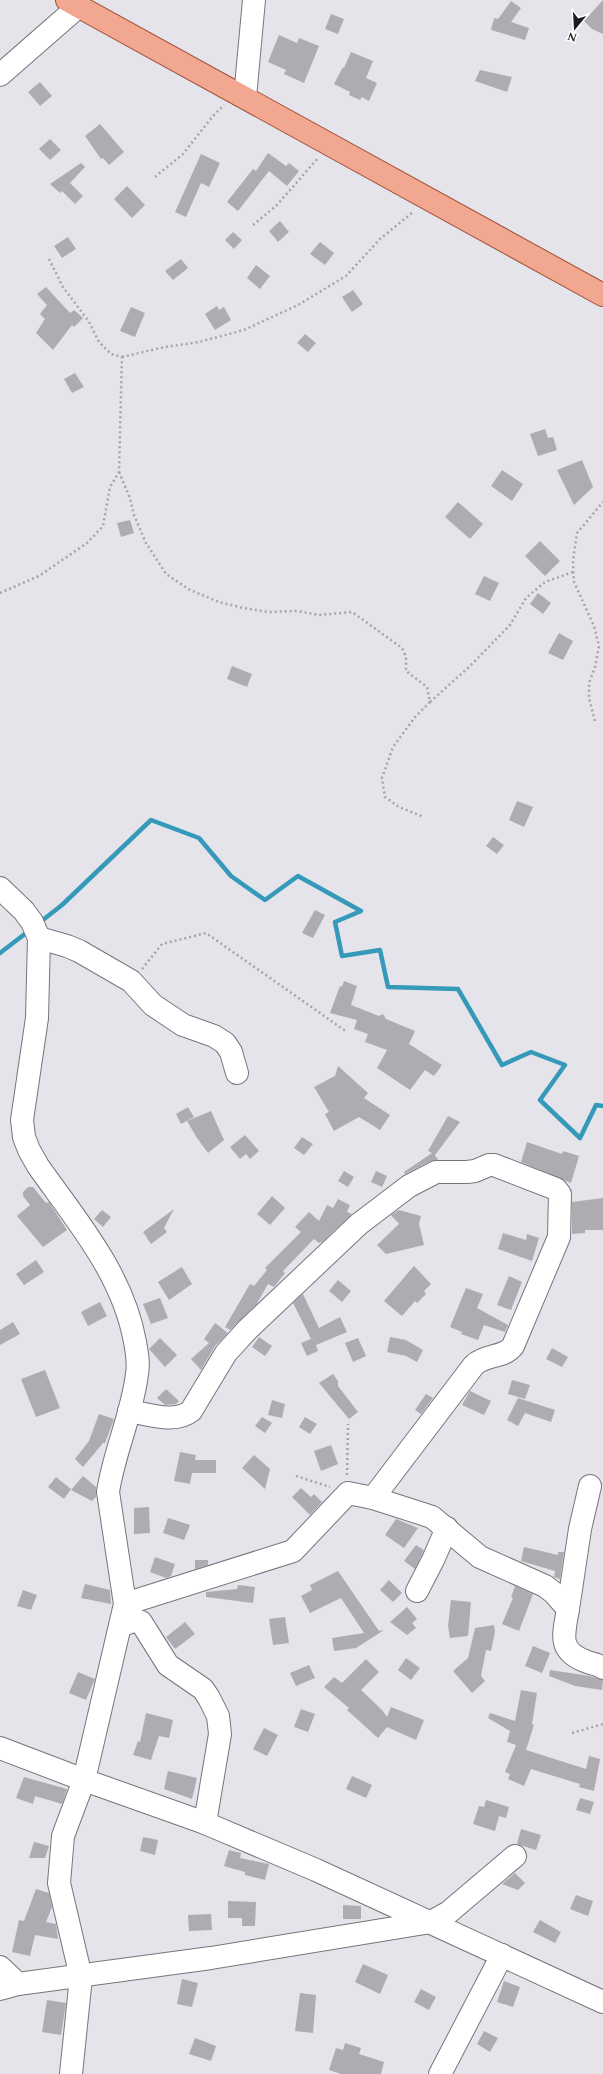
<svg xmlns="http://www.w3.org/2000/svg" width="603" height="2074" font-family="Spectral,serif">
	<rect width="100%" height="100%" fill="#e5e4eb"/>
	<g fill="none" stroke-linecap="round" stroke-linejoin="round">
		<!-- stream -->
		<g stroke="#3599ba" stroke-width="4.5">
			<path d="M39,923L62,905L151,820L199,838L231,876L265,900L298,876L361,911L335,922L342,956L380,950L388,987L458,989L502,1065L531,1052L565,1065L540,1100L580,1138L596,1105L603,1106"/>
			<path d="M0,953L30,930"/>
		</g>
	</g>
	<!-- building -->
	<g fill="#adacb2">
		<path d="M603,0V34L592,29L584,21Z"/>
		<path d="M511,1L521,8L511,22L529,28L525,40L491,30L494,18L498,19Z"/>
		<path d="M331,14L344,19L338,34L325,29Z"/>
		<path d="M279,35L297,43L299,38L319,46L304,83L284,74L286,70L268,62Z"/>
		<path d="M351,52L373,61L366,78L377,83L369,101L362,97L360,100L349,95L350,92L334,84L343,67L344,68Z"/>
		<path d="M480,70L512,77L507,92L475,81Z"/>
		<path d="M40,82L52,96L40,106L28,92Z"/>
		<path d="M100,124L124,152L109,165L103,158L101,159L85,136Z"/>
		<path d="M50,139L61,150L50,160L39,149Z"/>
		<path d="M268,153L286,166L289,163L299,171L287,186L269,171L238,211L227,202L253,169L256,171Z"/>
		<path d="M201,154L220,163L209,187L201,183L186,217L175,212Z"/>
		<path d="M81,163L85,167L70,183L83,196L75,204L62,191L60,193L50,184Z"/>
		<path d="M127,186L145,205L132,218L114,199Z"/>
		<path d="M280,221L289,232L278,242L269,231Z"/>
		<path d="M233,232L242,240L234,249L225,240Z"/>
		<path d="M68,237L76,249L62,258L54,246Z"/>
		<path d="M320,242L334,253L325,265L310,254Z"/>
		<path d="M181,259L188,268L173,280L165,271Z"/>
		<path d="M256,265L270,276L260,289L247,278Z"/>
		<path d="M46,287L70,313L74,310L83,318L74,327L72,325L53,350L36,333L45,319L40,314L47,305L37,294Z"/>
		<path d="M353,290L363,304L352,312L342,297Z"/>
		<path d="M217,306L219,310L224,307L231,320L215,330L205,314Z"/>
		<path d="M131,307L145,313L135,337L120,331Z"/>
		<path d="M305,334L316,343L308,352L297,343Z"/>
		<path d="M75,373L84,387L72,393L64,379Z"/>
		<path d="M545,429L548,438L553,437L557,450L538,456L530,434Z"/>
		<path d="M582,460L593,487L574,505L557,470Z"/>
		<path d="M502,470L523,484L512,501L491,486Z"/>
		<path d="M458,502L483,524L470,539L445,517Z"/>
		<path d="M130,520L134,533L121,537L117,523Z"/>
		<path d="M540,541L560,561L545,576L525,556Z"/>
		<path d="M484,576L499,583L490,601L475,594Z"/>
		<path d="M538,593L551,603L543,614L530,604Z"/>
		<path d="M559,633L573,641L563,660L548,653Z"/>
		<path d="M232,666L252,674L247,687L227,679Z"/>
		<path d="M517,801L533,807L524,827L509,820Z"/>
		<path d="M493,837L504,845L497,854L486,846Z"/>
		<path d="M315,910L325,915L313,938L302,933Z"/>
		<path d="M344,981L357,986L351,1005L379,1016L383,1014L386,1019L415,1031L409,1044L442,1065L434,1076L425,1070L410,1090L377,1068L387,1050L365,1042L368,1034L354,1029L357,1020L330,1013L340,986L342,987Z"/>
		<path d="M338,1066L368,1093L364,1098L390,1115L380,1130L359,1117L334,1131L325,1114L329,1112L314,1087L335,1076Z"/>
		<path d="M188,1107L194,1117L181,1124L176,1114Z"/>
		<path d="M211,1111L224,1140L208,1153L197,1138L187,1121Z"/>
		<path d="M448,1116L460,1122L435,1155L438,1160L430,1161L405,1174L404,1172L432,1153L428,1151Z"/>
		<path d="M245,1135L259,1151L250,1159L246,1154L240,1159L230,1147Z"/>
		<path d="M302,1137L313,1144L304,1155L294,1148Z"/>
		<path d="M527,1142L562,1154L563,1151L579,1156L571,1183L521,1162Z"/>
		<path d="M344,1171L354,1177L348,1187L338,1181Z"/>
		<path d="M376,1171L387,1176L382,1187L371,1182Z"/>
		<path d="M28,1187H33L46,1203L49,1202L67,1230L43,1247L17,1216L30,1205L23,1196V1192Z"/>
		<path d="M272,1196L285,1208L270,1225L257,1214Z"/>
		<path d="M603,1198V1230H585V1233L572,1234V1202Z"/>
		<path d="M338,1199L350,1205L347,1212L352,1214L322,1242L319,1243L314,1239L283,1271L285,1273L274,1287L268,1284L256,1305L230,1330L225,1327L250,1284L254,1286L267,1270L265,1268L301,1232L295,1227L309,1212L319,1221L327,1205L333,1208Z"/>
		<path d="M174,1209L164,1228L167,1232L151,1244L143,1232Z"/>
		<path d="M102,1210L111,1217L103,1227L94,1219Z"/>
		<path d="M399,1210L421,1216L419,1224L424,1245L386,1254L377,1245L399,1224L391,1215Z"/>
		<path d="M503,1233L526,1240L527,1234L539,1238L532,1261L498,1249Z"/>
		<path d="M36,1260L44,1272L24,1285L16,1274Z"/>
		<path d="M414,1266L431,1284L424,1291L426,1294L417,1303L415,1301L402,1316L384,1301Z"/>
		<path d="M182,1267L192,1284L169,1300L158,1282Z"/>
		<path d="M509,1276L522,1282L511,1310L497,1305Z"/>
		<path d="M338,1280L351,1291L342,1302L329,1291Z"/>
		<path d="M466,1288L483,1294L477,1308L508,1325L505,1332L484,1325L478,1340L461,1334L462,1332L450,1327Z"/>
		<path d="M303,1294L319,1328L340,1317L347,1332L316,1345L318,1351L307,1356L301,1343L311,1339L293,1303Z"/>
		<path d="M160,1298L168,1318L151,1324L143,1304Z"/>
		<path d="M100,1302L107,1316L88,1326L81,1312Z"/>
		<path d="M13,1322L20,1334L0,1345V1330Z"/>
		<path d="M215,1323L228,1333L215,1346L201,1370L191,1359L209,1343L204,1339Z"/>
		<path d="M259,1337L272,1346L265,1356L252,1347Z"/>
		<path d="M390,1337L406,1340L423,1350L417,1362L406,1356L387,1352Z"/>
		<path d="M160,1338L177,1355L165,1367L149,1349Z"/>
		<path d="M358,1338L366,1356L353,1362L345,1343Z"/>
		<path d="M552,1348L568,1357L562,1367L546,1359Z"/>
		<path d="M45,1370L60,1408L36,1417L21,1379Z"/>
		<path d="M333,1374L338,1381V1386L358,1412L349,1419L319,1383Z"/>
		<path d="M512,1380L530,1385L525,1399L508,1394Z"/>
		<path d="M166,1389L179,1401L176,1404L165,1405L157,1398Z"/>
		<path d="M470,1391L491,1401L484,1415L462,1405Z"/>
		<path d="M426,1394L433,1398L421,1414L415,1410Z"/>
		<path d="M518,1398L555,1410L551,1422L525,1413L518,1426L507,1420Z"/>
		<path d="M272,1400L285,1404L282,1418L268,1415Z"/>
		<path d="M99,1414L114,1419L105,1443H103L83,1467L75,1459L89,1441Z"/>
		<path d="M262,1417L272,1423L265,1433L255,1426Z"/>
		<path d="M305,1417L317,1424L310,1434L299,1427Z"/>
		<path d="M331,1445L338,1464L321,1471L314,1451Z"/>
		<path d="M180,1452L196,1455L195,1460H216V1473H192L190,1484L174,1481Z"/>
		<path d="M254,1455L270,1469L265,1489L242,1468Z"/>
		<path d="M83,1476L96,1487V1497L92,1501L71,1490Z"/>
		<path d="M56,1477L71,1489L64,1499L48,1487Z"/>
		<path d="M301,1488L311,1497L314,1494L322,1502L310,1515L292,1497Z"/>
		<path d="M149,1507L150,1533L134,1534V1508Z"/>
		<path d="M168,1518L190,1525L184,1540L163,1533Z"/>
		<path d="M396,1519L418,1528L404,1548L385,1535Z"/>
		<path d="M416,1545L424,1550L415,1569L404,1561Z"/>
		<path d="M524,1547L558,1555V1552H564L560,1579L554,1577L555,1571L521,1561Z"/>
		<path d="M155,1557L175,1564L171,1576L166,1578L150,1572Z"/>
		<path d="M195,1560H208V1565L195,1569Z"/>
		<path d="M338,1571L379,1631L384,1630L356,1648L334,1651L332,1638L364,1633L341,1598L310,1613L301,1596L312,1590L310,1585Z"/>
		<path d="M389,1580L402,1593L393,1602L380,1590Z"/>
		<path d="M85,1584L110,1590L111,1604L81,1598Z"/>
		<path d="M238,1585L255,1587L253,1603L206,1597V1592L237,1589Z"/>
		<path d="M515,1586L533,1594L519,1631L502,1624L513,1598L511,1597Z"/>
		<path d="M23,1590L37,1595L31,1610L17,1606Z"/>
		<path d="M451,1600L471,1602L468,1636L450,1638L448,1626Z"/>
		<path d="M407,1607L417,1619L412,1623L416,1628L407,1635L390,1622Z"/>
		<path d="M285,1617L289,1643L273,1645L269,1619Z"/>
		<path d="M185,1622L195,1634L175,1649L166,1637Z"/>
		<path d="M494,1625L495,1632L491,1651L486,1650L481,1676L485,1681L472,1693L453,1671L468,1658L475,1628Z"/>
		<path d="M533,1646L550,1653L542,1673L525,1666Z"/>
		<path d="M406,1658L420,1668L411,1680L398,1670Z"/>
		<path d="M366,1659L379,1672L361,1690L382,1710L387,1717L391,1707L424,1720L416,1740L387,1727L378,1738L347,1710L349,1708L324,1687L334,1677L342,1683Z"/>
		<path d="M309,1665L315,1678L296,1686L290,1673Z"/>
		<path d="M550,1670L590,1676L603,1680L602,1690L575,1686L549,1676Z"/>
		<path d="M78,1672L95,1679L86,1700L69,1693Z"/>
		<path d="M521,1690L537,1693L532,1724L534,1725L526,1750L586,1769L589,1756L600,1759L594,1791L579,1787L580,1784L531,1769L524,1786L508,1779L510,1774L505,1772L516,1745L507,1742L510,1731L488,1718L490,1713L515,1721Z"/>
		<path d="M301,1709L315,1714L308,1732L294,1727Z"/>
		<path d="M146,1713L173,1720L169,1738L159,1736L151,1760L133,1755L138,1741L140,1742Z"/>
		<path d="M264,1728L278,1735L267,1756L253,1749Z"/>
		<path d="M168,1771L197,1778L192,1799L164,1789Z"/>
		<path d="M352,1776L372,1785L366,1798L346,1789Z"/>
		<path d="M24,1777L67,1789L62,1804L35,1796L33,1804L16,1798Z"/>
		<path d="M580,1798L594,1802L590,1814L576,1810Z"/>
		<path d="M486,1800L509,1807L506,1818L499,1816L495,1831L473,1824L479,1806L484,1807Z"/>
		<path d="M521,1829L541,1835L536,1850L517,1844Z"/>
		<path d="M143,1837L158,1840L155,1855L140,1851Z"/>
		<path d="M34,1842L49,1846L45,1858H29Z"/>
		<path d="M229,1850L241,1853L240,1858L269,1864L265,1880L245,1875V1872L224,1866Z"/>
		<path d="M515,1873L525,1883L518,1890L502,1884Z"/>
		<path d="M36,1889L49,1893L52,1907L46,1922L56,1924L58,1939L35,1935L30,1956L12,1952L19,1920L24,1921Z"/>
		<path d="M576,1895L593,1901L588,1916L570,1909Z"/>
		<path d="M228,1901L256,1902L255,1926H242V1918H228Z"/>
		<path d="M343,1905L361,1906V1919H343Z"/>
		<path d="M211,1914L212,1930L189,1931L188,1915Z"/>
		<path d="M540,1920L561,1932L555,1943L533,1932Z"/>
		<path d="M363,1964L388,1975L380,1994L355,1982Z"/>
		<path d="M182,1979L198,1983L192,2007L177,2004Z"/>
		<path d="M504,1981L520,1987L513,2007L497,2002Z"/>
		<path d="M421,1989L436,1997L429,2010L414,2002Z"/>
		<path d="M300,1993L316,1995L313,2033L295,2031Z"/>
		<path d="M47,2000L66,2003L61,2035L42,2032Z"/>
		<path d="M484,2031L498,2038L490,2052L477,2044Z"/>
		<path d="M195,2038L216,2046L211,2061L189,2054Z"/>
		<path d="M345,2043L361,2048L359,2054L384,2062L381,2074H341L329,2070L336,2048L343,2050Z"/>
	</g>
	<g fill="none" stroke-linecap="round" stroke-linejoin="round">
		<defs>
			<g id="minor">
				<path d="M0,75L79,6"/>
				<path d="M245,97L254,0"/>
				<path d="M0,888L24,911L32,922L39,938L37,1018L22,1120L24,1137L29,1150L38,1166C76,1220 123,1274 135,1342C137,1353 139,1363 137,1374C132,1415 114,1452 108,1492L125,1604L84,1780L63,1836L59,1883L81,1977L71,2074"/>
				<path d="M39,938L67,946L79,951L131,981L153,1005L183,1025L214,1036L225,1043L231,1052L237,1073"/>
				<path d="M129,1411C148,1414 175,1424 191,1411L226,1353L248,1329L359,1224L409,1186L436,1172H467L475,1171L489,1165H494L556,1189L560,1194L559,1237L513,1346C504,1358 486,1354 474,1365L373,1498"/>
				<path d="M417,1591L433,1560L447,1528"/>
				<path d="M125,1604L293,1551L348,1493L373,1498L432,1517L480,1557L545,1586L554,1593L568,1609C564,1634 557,1650 585,1661C591,1664 598,1664 603,1668"/>
				<path d="M568,1609L580,1529L590,1486"/>
				<path d="M120,1626L136,1620L141,1622L168,1665L203,1689L209,1698L218,1716L220,1734L205,1823"/>
				<path d="M0,1748L84,1780L205,1823L316,1870L603,2002"/>
				<path d="M0,1967L18,1984"/>
				<path d="M0,1989L18,1984L211,1958L431,1922L449,1912L515,1856"/>
				<path d="M440,2074L502,1955"/>
			</g>
			<path id="major" d="M67,0L603,295"/>
		</defs>
		<!-- minor casing -->
		<use href="#minor" stroke="#76757b" stroke-width="24"/>
		<!-- major casing -->
		<use href="#major" stroke="#a15038" stroke-width="24"/>
		<!-- path -->
		<g stroke="#a5a4aa" stroke-width="2.5" stroke-dasharray="2 3" stroke-linecap="butt">
			<path d="M155,177L183,154L213,116L224,105"/>
			<path d="M253,225L277,205L318,158"/>
			<path d="M122,357L165,347L199,342L244,330L298,305L346,276L380,239L413,212"/>
			<path d="M119,472L130,498L134,515L146,543L166,574L190,590L219,602L243,608L269,612L297,611L319,615L352,612L402,648L406,657V671L427,687L430,702L415,717L393,747L382,778L385,797L399,807L424,817"/>
			<path d="M0,593L39,576L87,543L103,526L110,487L119,472L122,357L111,354L99,342L89,322L63,287L48,257"/>
			<path d="M430,702L470,666L510,625L526,598L545,582L573,572"/>
			<path d="M595,721L589,698V683L595,667L599,646L594,626L574,582L573,561L577,533L603,502"/>
			<path d="M142,969L162,944L206,933L347,1032"/>
			<path d="M347,1475L348,1424"/>
			<path d="M296,1476L330,1487"/>
			<path d="M572,1733L603,1724"/>
		</g>
		<!-- minor -->
		<use href="#minor" stroke="#fff" stroke-width="22"/>
		<!-- major -->
		<use href="#major" stroke="#f2a790" stroke-width="22"/>
	</g>
	<!-- north arrow -->
	<g transform="translate(575 28) rotate(198)" stroke="#ffffff" stroke-width="3" paint-order="stroke">
	<path d="M0-3L7 15L0 10L-7 15Z" fill="#1c1c1e"/>
	<text y="-6" font-size="11" font-weight="bold" text-anchor="middle" fill="#1c1c1e">N</text>
	</g>
</svg>
